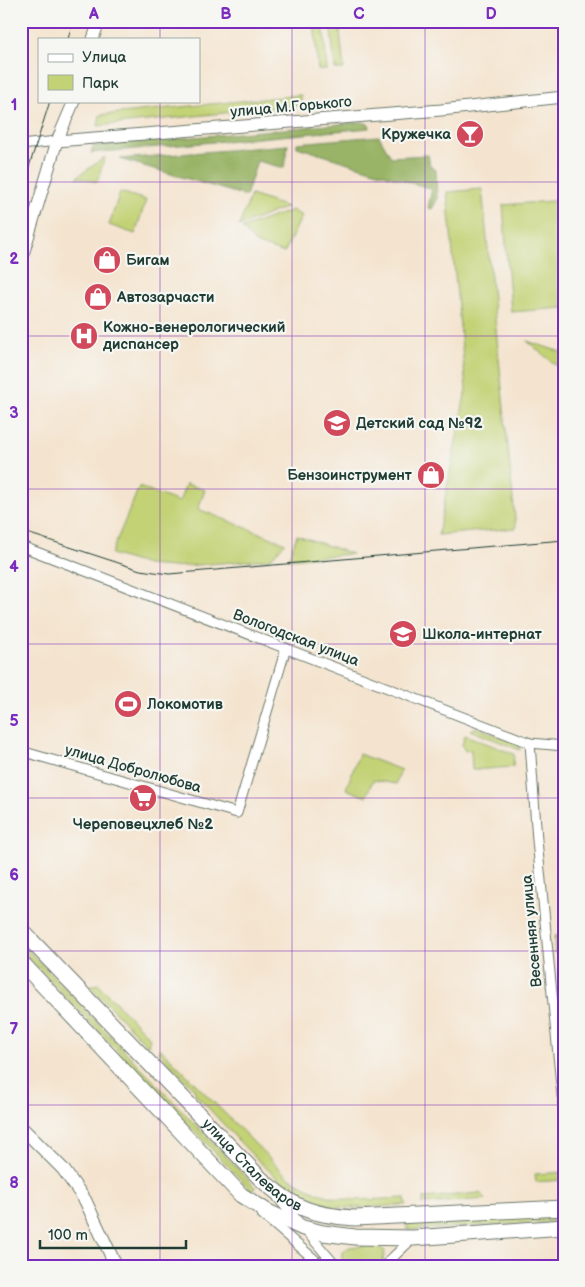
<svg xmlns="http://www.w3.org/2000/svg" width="585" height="1287" font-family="'Balsamiq Sans',sans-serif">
	<rect width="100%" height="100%" fill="#f6f6f2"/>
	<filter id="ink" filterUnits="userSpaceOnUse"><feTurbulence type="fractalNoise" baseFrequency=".02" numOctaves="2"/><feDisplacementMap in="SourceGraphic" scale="10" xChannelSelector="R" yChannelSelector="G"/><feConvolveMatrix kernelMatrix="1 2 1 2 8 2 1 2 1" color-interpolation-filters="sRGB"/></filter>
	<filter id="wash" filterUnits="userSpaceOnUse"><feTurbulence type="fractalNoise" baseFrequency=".0096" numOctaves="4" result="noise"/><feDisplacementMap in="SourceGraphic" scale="20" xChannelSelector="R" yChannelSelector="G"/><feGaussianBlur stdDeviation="1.12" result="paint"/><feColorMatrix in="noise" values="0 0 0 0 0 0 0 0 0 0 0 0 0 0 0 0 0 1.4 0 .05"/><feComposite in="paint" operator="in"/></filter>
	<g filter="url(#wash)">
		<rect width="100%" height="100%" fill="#f4e4cf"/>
		<!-- green -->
		<g fill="#c2d274" stroke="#708854">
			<path d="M314,21H323L327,70H318Z"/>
			<path d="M330,21H339L344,69H335Z"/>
			<path d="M301,95V105L98,126L100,115Z"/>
			<path d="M105,157L97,182L77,177Z"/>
			<path d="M482,189L516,528L438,535L466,389L447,192Z"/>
			<path d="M120,192L146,200L135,234L109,225Z"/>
			<path d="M251,195L287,207L239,226Z"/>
			<path d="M564,200V308L511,312L503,205Z"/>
			<path d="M292,210L302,216L284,253L255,243L242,228Z"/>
			<path d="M527,341L564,353V372Z"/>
			<path d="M186,484L205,490L198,509L285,543L270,559L173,567L147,565L111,554L139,487L179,502Z"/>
			<path d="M297,535L352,554L288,559Z"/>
			<path d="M476,727L518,744L520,750L470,730Z"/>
			<path d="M465,735L514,754L513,767L472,770L471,750L465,751L462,745Z"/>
			<path d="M359,754L401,770L396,784L373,780L366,797L346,789Z"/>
			<path d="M564,935V953H555L554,936Z"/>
			<path d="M21,943L255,1187V1188L251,1190L21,950Z"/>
			<path d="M98,984L150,1038L148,1046L90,986Z"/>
			<path d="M160,1048L286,1175C331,1206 353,1200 405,1198L406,1205C380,1206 351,1211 326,1205C279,1194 230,1129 196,1095L194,1089L160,1053Z"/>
			<path d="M564,1172V1180L536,1182L535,1174Z"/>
			<path d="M480,1193L486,1199L423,1204V1198Z"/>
			<path d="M564,1213V1221L408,1230L407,1229L408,1223Z"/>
			<path d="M375,1245L385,1251L382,1266H347L342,1260L343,1252L349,1247Z"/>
		</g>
		<!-- forest -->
		<g fill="#99b466" stroke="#5c784d">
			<path d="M362,122L369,124L370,128L91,153L93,146Z"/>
			<path d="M379,136L391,157L428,155L430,166L436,170L437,200L432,209L428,208L432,189L297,147V143Z"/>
			<path d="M288,145L284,168L257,161L246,196L120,159Z"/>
		</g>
	</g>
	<g filter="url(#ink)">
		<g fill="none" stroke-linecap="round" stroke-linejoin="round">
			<defs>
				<g id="minor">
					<path d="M21,145L57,141"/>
					<path d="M21,546L530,743L564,746"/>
					<path d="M530,743L537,840L564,1116"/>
					<path d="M21,751L237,813L286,648"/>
					<path d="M278,1198L336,1266"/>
					<path d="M262,1214L322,1266"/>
					<path d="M387,1266L390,1260L413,1238"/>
				</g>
				<g id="tertiary">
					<path d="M93,39L99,21"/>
					<path d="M57,141L441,110L564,97"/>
					<path d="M21,261L57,141L74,101"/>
				</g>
				<path id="secondary" d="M21,1127L63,1169L85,1200L116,1266"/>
				<g id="primary">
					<path id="s1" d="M21,930L260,1178C293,1208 311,1215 355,1218L564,1208"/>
					<path d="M21,962L241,1195L268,1212L303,1228L323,1233L355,1237L413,1238L564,1227"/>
				</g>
			</defs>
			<!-- minor casing -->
			<use href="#minor" stroke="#6a776a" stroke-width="11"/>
			<!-- tertiary casing -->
			<use href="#tertiary" stroke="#6a776a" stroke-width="13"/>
			<!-- secondary casing -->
			<use href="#secondary" stroke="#6a776a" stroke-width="14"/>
			<!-- primary casing -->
			<use href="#primary" stroke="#6a776a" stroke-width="17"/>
			<!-- minor -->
			<use href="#minor" stroke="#fff" stroke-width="9"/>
			<!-- tertiary -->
			<use href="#tertiary" stroke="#fff" stroke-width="11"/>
			<!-- secondary -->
			<use href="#secondary" stroke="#fff" stroke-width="12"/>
			<!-- primary -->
			<use href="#primary" stroke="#fff" stroke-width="15"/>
			<!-- tram -->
			<g stroke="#1f3d34" stroke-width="1">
				<path d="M68,39L73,21"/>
				<path d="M21,192L50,101"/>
				<path d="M21,531L140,570L169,574L564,540"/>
			</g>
		</g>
	</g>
	<!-- grid -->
	<path fill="none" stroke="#7b2cbf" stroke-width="1" stroke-opacity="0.55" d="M160,21V39M292,21V1266M425,21V1266M160,101V1266M21,182H564M21,336H564M21,489H564M21,644H564M21,798H564M21,951H564M21,1105H564"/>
	<!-- icons -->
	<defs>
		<symbol id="bar-disc" viewBox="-11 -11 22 22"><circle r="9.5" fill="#d1495b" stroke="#f6f6f2"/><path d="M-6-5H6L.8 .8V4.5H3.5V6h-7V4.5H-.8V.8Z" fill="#fff"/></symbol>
		<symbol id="shop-disc" viewBox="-11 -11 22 22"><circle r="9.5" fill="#d1495b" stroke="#f6f6f2"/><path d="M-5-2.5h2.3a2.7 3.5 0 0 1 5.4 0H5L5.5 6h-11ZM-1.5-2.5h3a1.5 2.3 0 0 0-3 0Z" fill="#fff"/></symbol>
		<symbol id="hospital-disc" viewBox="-11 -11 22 22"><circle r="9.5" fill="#d1495b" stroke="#f6f6f2"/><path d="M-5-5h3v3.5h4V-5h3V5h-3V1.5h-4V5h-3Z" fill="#fff"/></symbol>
		<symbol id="school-disc" viewBox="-11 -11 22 22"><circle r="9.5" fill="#d1495b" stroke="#f6f6f2"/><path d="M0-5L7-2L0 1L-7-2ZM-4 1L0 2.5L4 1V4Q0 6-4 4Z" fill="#fff"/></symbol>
		<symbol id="stadium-disc" viewBox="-11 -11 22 22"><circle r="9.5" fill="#d1495b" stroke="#f6f6f2"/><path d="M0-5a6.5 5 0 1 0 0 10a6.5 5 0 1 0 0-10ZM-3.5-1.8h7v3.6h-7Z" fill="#fff"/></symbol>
		<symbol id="supermarket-disc" viewBox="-11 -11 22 22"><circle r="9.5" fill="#d1495b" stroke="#f6f6f2"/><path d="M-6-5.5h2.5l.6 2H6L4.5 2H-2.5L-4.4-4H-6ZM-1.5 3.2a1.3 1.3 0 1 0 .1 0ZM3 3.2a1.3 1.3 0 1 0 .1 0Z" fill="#fff"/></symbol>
	</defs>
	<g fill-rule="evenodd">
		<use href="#bar-disc" x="454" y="118" width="32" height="32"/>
		<use href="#shop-disc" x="91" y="244" width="32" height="32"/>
		<use href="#shop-disc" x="82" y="281" width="32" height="32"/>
		<use href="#hospital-disc" x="68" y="320" width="32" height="32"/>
		<use href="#school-disc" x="321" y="407" width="32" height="32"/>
		<use href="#shop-disc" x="415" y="459" width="32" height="32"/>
		<use href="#school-disc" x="387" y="618" width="32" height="32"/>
		<use href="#stadium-disc" x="112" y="688" width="32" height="32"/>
		<use href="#supermarket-disc" x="127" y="782" width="32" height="32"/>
	</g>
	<g text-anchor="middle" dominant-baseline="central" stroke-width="4.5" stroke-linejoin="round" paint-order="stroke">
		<!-- street labels -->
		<g font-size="15" fill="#1f3d34" stroke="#f6f6f2">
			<text transform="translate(291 107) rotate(-5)">улица М.Горького</text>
			<text transform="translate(296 638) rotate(21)">Вологодская улица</text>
			<text transform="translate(133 769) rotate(16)">улица Добролюбова</text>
			<text transform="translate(532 931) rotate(-95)">Весенняя улица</text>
			<text stroke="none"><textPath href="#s1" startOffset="330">улица Сталеваров</textPath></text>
		</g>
		<!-- poi labels -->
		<g font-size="15" font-weight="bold" fill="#1f3d34" stroke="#f6f6f2" text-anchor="start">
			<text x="451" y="134" text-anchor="end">Кружечка</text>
			<text x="126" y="260">Бигам</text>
			<text x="117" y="297">Автозарчасти</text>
			<text x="103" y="327">Кожно-венерологический<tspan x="103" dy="17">диспансер</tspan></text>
			<text x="356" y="423">Детский сад №92</text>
			<text x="412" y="475" text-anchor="end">Бензоинструмент</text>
			<text x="422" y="634">Школа-интернат</text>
			<text x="147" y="704">Локомотив</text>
			<text x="143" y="824" text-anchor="middle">Череповецхлеб №2</text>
		</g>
	</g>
	<!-- margin -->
	<rect width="585" height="1287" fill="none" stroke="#f6f6f2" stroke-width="55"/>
	<!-- legend -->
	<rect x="38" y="38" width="162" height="65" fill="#f6f6f2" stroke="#a0aca6"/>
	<rect x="48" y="54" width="25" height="8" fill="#ffffff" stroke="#a0aca6"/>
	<text x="82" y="62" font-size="15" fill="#1f3d34">Улица</text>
	<rect x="48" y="75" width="25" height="15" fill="#c2d274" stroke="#a0aca6"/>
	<text x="82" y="88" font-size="15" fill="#1f3d34">Парк</text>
	<!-- scale -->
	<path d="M40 1240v8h146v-8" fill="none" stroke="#1f3d34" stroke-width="2.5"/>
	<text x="48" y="1240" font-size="15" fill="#1f3d34" stroke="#f6f6f2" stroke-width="4" paint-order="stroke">100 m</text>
	<rect x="28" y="28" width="530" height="1232" fill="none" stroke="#7b2cbf" stroke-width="2"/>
	<g font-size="16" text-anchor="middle" font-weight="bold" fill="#7b2cbf">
		<text x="94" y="19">A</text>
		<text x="226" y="19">B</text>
		<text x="359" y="19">C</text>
		<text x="491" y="19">D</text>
		<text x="14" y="110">1</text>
		<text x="14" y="264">2</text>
		<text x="14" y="418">3</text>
		<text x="14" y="572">4</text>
		<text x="14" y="726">5</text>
		<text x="14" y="880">6</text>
		<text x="14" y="1034">7</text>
		<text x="14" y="1188">8</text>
	</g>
</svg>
